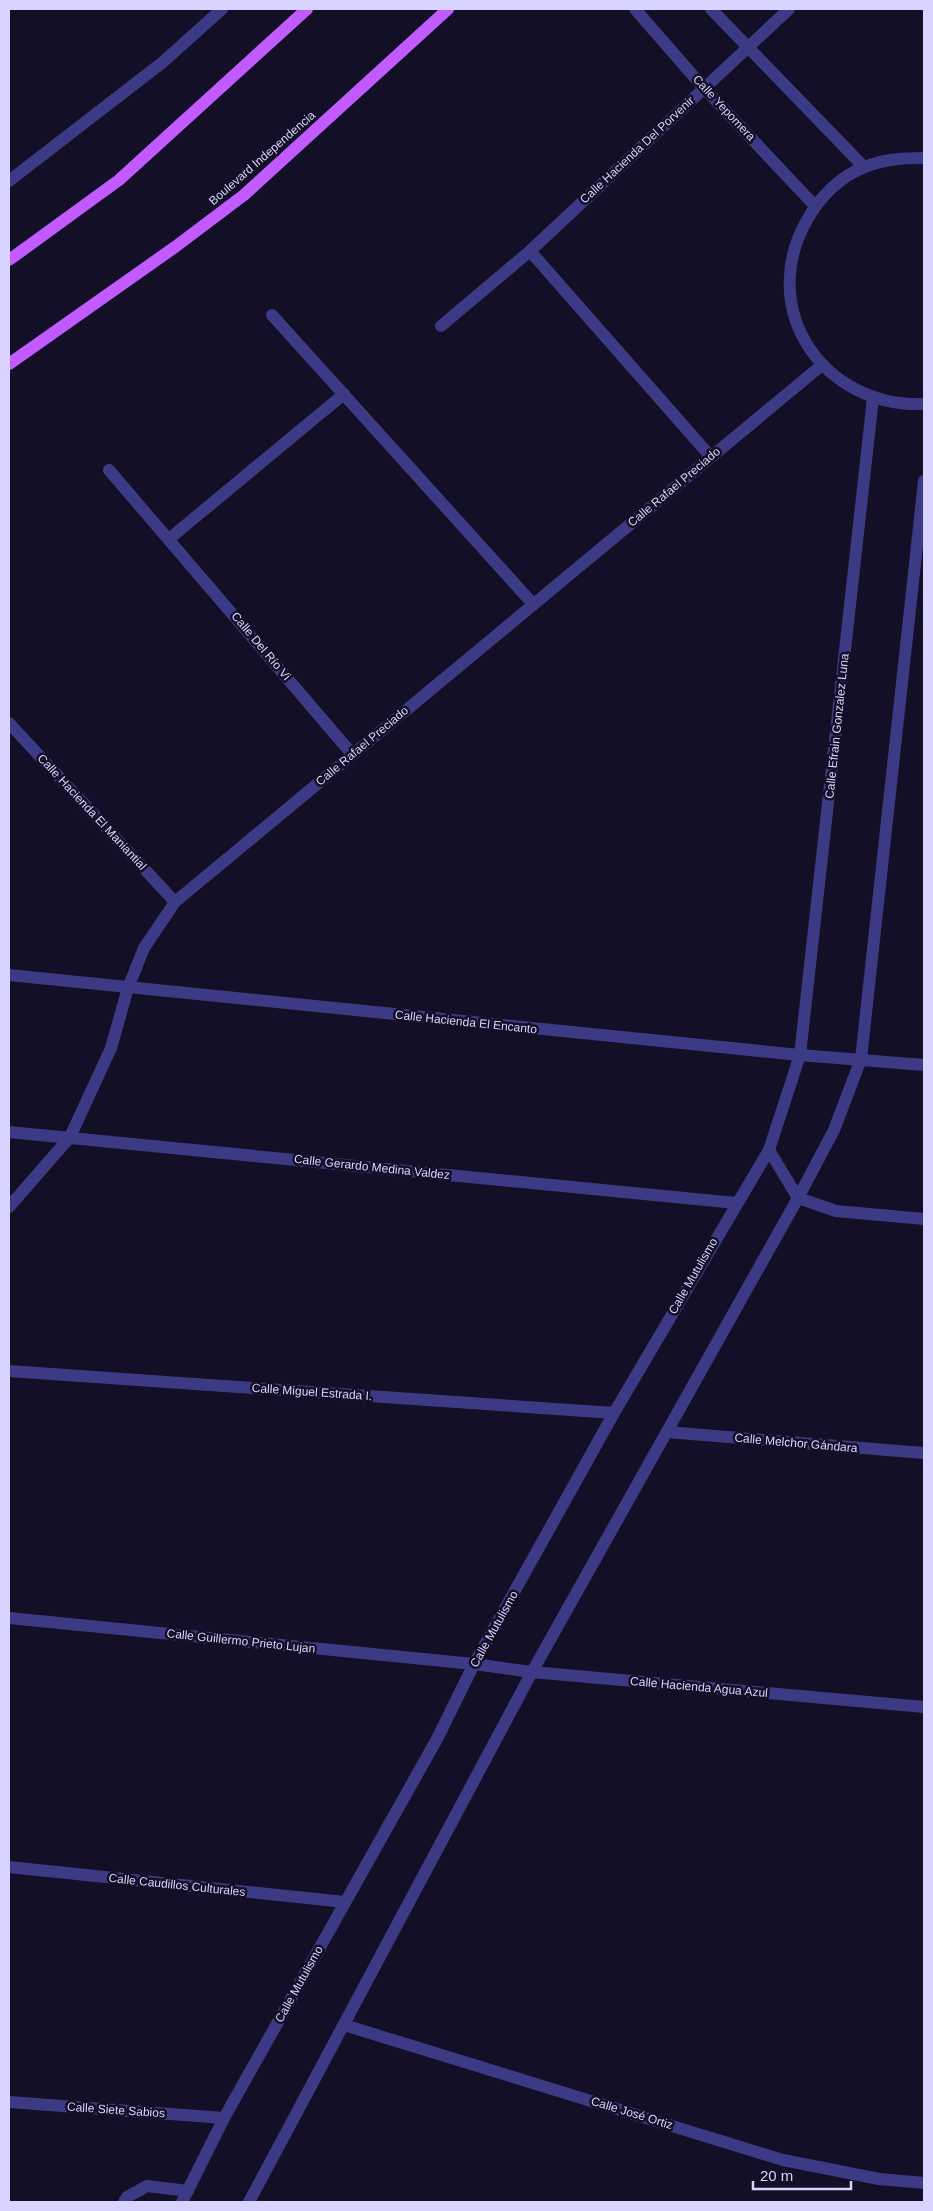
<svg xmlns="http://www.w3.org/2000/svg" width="933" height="2211" font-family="Helvetica,sans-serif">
	<rect width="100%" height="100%" fill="#130f26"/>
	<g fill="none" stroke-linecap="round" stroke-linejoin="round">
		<!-- minor -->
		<g stroke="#3d3a85" stroke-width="12">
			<path d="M635,9L703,87L815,206"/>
			<path d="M711,9L864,167"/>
			<path d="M924,158C904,158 884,159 865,167C840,176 819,198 807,220C756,310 824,408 924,404"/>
			<path d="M9,181L163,62L222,9"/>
			<path d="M530,251L711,457"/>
			<path d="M272,315L533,604"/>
			<path d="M441,326L530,251L789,9"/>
			<path d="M109,470L352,754"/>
			<path d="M169,539L344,394"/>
			<path d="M9,723L175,902"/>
			<path d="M9,975L800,1055L924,1065"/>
			<path d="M9,1132L736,1203"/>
			<path d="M769,1150L798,1198L836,1211L924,1219"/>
			<path d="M9,1207L70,1137L111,1048L128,988L144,948L175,902L822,365"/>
			<path d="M9,1371L614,1413"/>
			<path d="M667,1432L924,1453"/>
			<path d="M9,1618L474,1664L532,1672L924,1707"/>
			<path d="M9,1867L345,1902"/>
			<path d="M344,2025L783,2160L879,2179L924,2183"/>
			<path d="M9,2102L224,2118"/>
			<path d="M124,2202L127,2197L147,2186L188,2191"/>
			<path d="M182,2202L224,2118L437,1739L474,1664L614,1413L769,1150L800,1055L873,398"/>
			<path d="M249,2202L532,1672L798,1198L834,1130L861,1059L924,481"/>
		</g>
		<!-- major -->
		<g stroke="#c25bff" stroke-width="12">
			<path d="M9,260L119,180L307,9"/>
			<path d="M9,364L175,247L244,195L448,9"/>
		</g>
	</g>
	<g text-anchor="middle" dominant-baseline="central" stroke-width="5" stroke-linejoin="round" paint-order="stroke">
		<!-- street labels -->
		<g font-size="12" fill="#d9d4ff" stroke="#130f26">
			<text transform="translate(724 108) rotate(47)">Calle Yepomera</text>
			<text transform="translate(637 150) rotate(-43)">Calle Hacienda Del Porvenir</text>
			<text transform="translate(262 158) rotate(-41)">Boulevard Independencia</text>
			<text transform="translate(674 487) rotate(-40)">Calle Rafael Preciado</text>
			<text transform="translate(261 646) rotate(50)">Calle Del Río Vi</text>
			<text transform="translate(837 726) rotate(-84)">Calle Efrain Gonzalez Luna</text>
			<text transform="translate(362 746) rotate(-40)">Calle Rafael Preciado</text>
			<text transform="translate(92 812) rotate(47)">Calle Hacienda El Maniantial</text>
			<text transform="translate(466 1022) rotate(6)">Calle Hacienda El Encanto</text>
			<text transform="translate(372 1167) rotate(6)">Calle Gerardo Medina Valdez</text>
			<text transform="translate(693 1276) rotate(-60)">Calle Mutulismo</text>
			<text transform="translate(312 1392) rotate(4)">Calle Miguel Estrada I.</text>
			<text transform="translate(796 1443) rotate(5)">Calle Melchor Gándara</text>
			<text transform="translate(494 1629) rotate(-61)">Calle Mutulismo</text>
			<text transform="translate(241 1641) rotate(6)">Calle Guillermo Prieto Lujan</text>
			<text transform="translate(699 1687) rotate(5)">Calle Hacienda Agua Azul</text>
			<text transform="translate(177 1885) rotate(6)">Calle Caudillos Culturales</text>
			<text transform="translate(299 1984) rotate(-61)">Calle Mutulismo</text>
			<text transform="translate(116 2110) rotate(4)">Calle Siete Sabios</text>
			<text transform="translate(632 2113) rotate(17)">Calle José Ortiz</text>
		</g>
	</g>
	<!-- border -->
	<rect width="933" height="2211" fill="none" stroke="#d9d4ff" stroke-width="20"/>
	<!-- scale -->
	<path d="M753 2181v8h98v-8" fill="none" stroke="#d9d4ff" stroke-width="2.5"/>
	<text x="760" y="2181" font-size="15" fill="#d9d4ff" stroke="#130f26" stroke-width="4" paint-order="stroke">20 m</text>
</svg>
